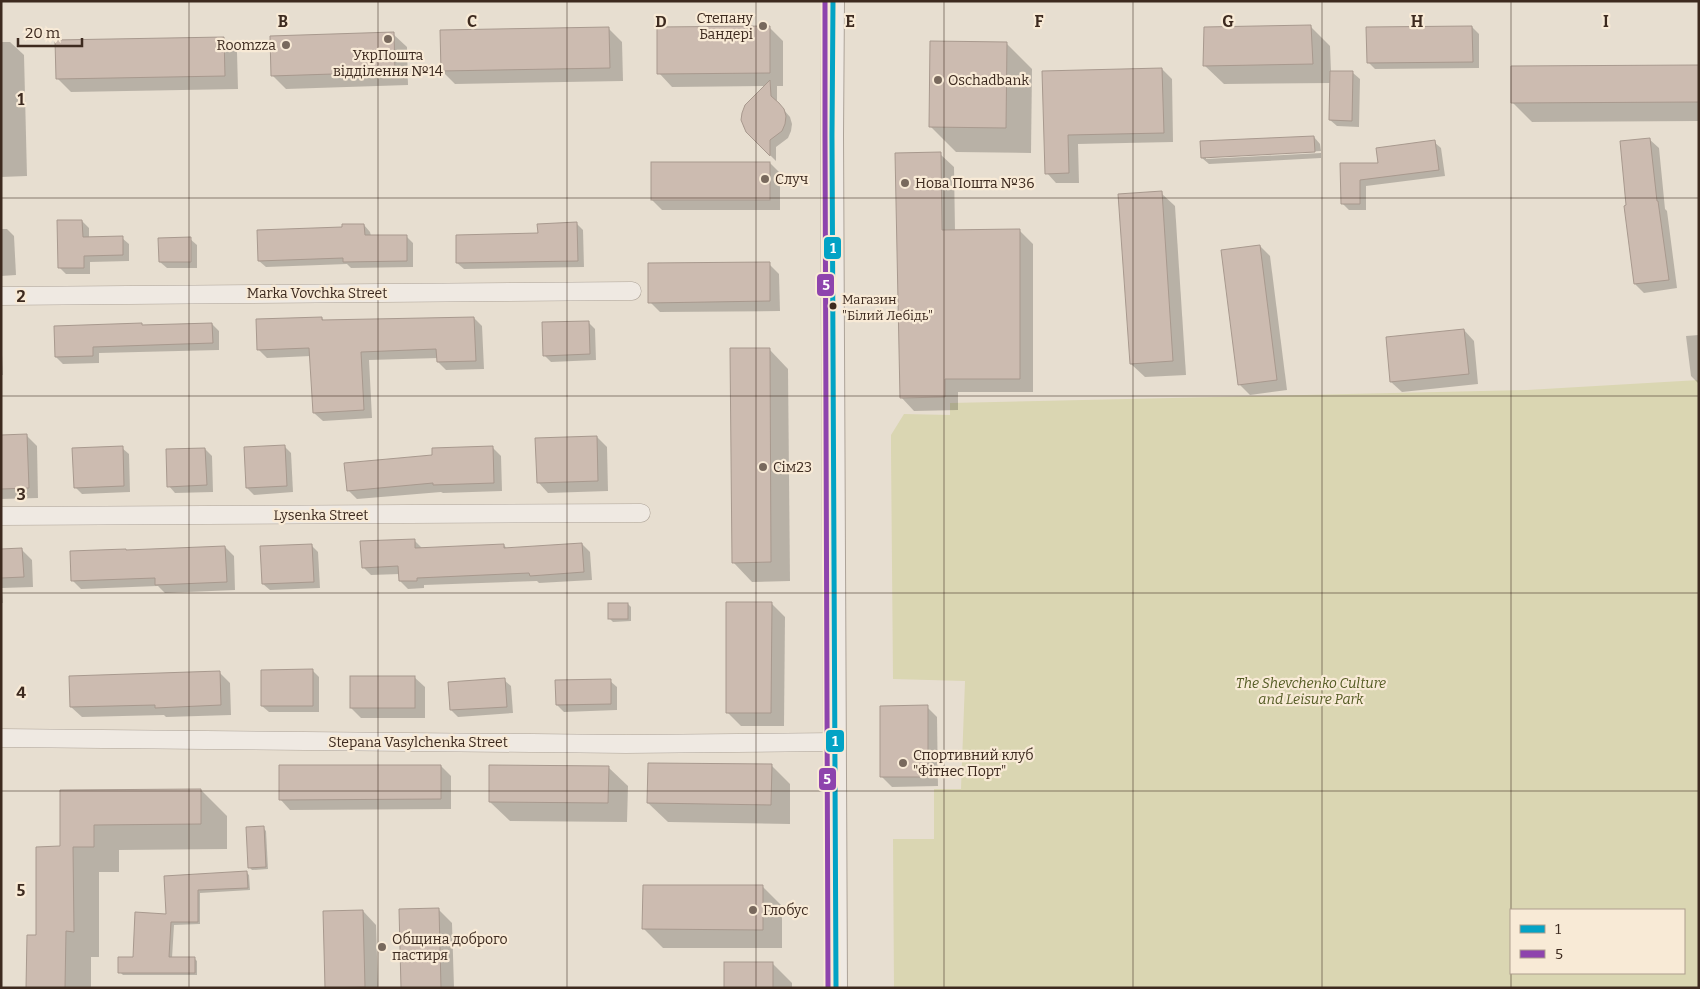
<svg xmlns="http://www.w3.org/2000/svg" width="1700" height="989" font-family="Bitter,serif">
	<rect width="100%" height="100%" fill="#e7ded0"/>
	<!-- park -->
	<path fill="#dad6b2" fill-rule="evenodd" d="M1699,380V988H894L893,839H934V789H961L965,681L893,679L891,451V435L904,414L950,415V403L1527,390ZM1511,910H1684V973H1511Z"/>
	<!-- shadow -->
	<g fill="#0003">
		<path d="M769,27L783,41V86H777V102L790,117L792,124L791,131L788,138L776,147V161L747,132L743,126V113L766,86L672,87L659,73Z"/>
		<path d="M1311,27L1330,46L1331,72L1353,73L1360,79L1359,127L1337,126L1330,120L1331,83L1224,84L1204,65Z"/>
		<path d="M1472,27L1479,34V68L1375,69L1368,62Z"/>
		<path d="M608,28L622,42L623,81L455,84L442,71Z"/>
		<path d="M393,34L407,47L408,85L286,89L272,75Z"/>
		<path d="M224,38L237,52L238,89L71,92L57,78Z"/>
		<path d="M1,42H10L24,55L27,176L1,177Z"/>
		<path d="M1006,43L1032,69L1031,153L956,152L930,126Z"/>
		<path d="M1699,66V121L1532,122L1512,102Z"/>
		<path d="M1162,69L1172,79L1173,142L1078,144L1079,183H1056L1047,173L1044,72Z"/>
		<path d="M1314,137L1320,144L1321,151L1206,157V159L1321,153V158L1209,164L1202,158L1201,142Z"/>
		<path d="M1649,139L1659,148L1665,209L1667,211L1677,288L1644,293L1635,284L1628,206Z"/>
		<path d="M1434,142L1441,148L1445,176L1366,186V210H1349L1342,203L1341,164H1380Z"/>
		<path d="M940,154L954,167L955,231L1019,230L1033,244V392H958V410L914,411L901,397Z"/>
		<path d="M770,163L780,173V210H662L652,200Z"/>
		<path d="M1161,193L1175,206L1186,375L1145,377L1131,364Z"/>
		<path d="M82,221L89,228V238H122L129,244V261L90,262V274H66L59,267Z"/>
		<path d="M576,223L583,230L584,267L464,269L457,263Z"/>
		<path d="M364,225L370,232L371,236H406L413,243V267L351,268L347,264L266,267L259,261L343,228Z"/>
		<path d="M1,229H7L14,236L16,275L1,276Z"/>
		<path d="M190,239L197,245V268H167L160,262Z"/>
		<path d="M1260,246L1270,256L1287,390L1250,395L1240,385Z"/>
		<path d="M769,264L779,274L780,311L660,312L650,302Z"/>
		<path d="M322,318L325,322L474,318L482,326L484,369L446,370L438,362V358L369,360L372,418L323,421L314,413L311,356L267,358L258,349Z"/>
		<path d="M588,322L595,329L596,360L551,362L544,355Z"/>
		<path d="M141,324L143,326L212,324L219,331V350L99,353V363L63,364L56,357Z"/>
		<path d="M1464,330L1474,341L1478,384L1402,392L1391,382Z"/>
		<path d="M1,334L3,375H1Z"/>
		<path d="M1699,335V384L1691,376L1686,336Z"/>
		<path d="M769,349L788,369L790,581L752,582L733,562Z"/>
		<path d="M27,436L37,446L38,498L1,499V437Z"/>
		<path d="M597,437L607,447L608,491L548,493L538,482Z"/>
		<path d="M284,446L291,453L293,492L254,495L247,488Z"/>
		<path d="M122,448L129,454L130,492L82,494L75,487Z"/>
		<path d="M493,448L501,456L502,491L443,493L441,492L357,499L348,490L433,457Z"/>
		<path d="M205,449L212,456L213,492L175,493L169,486Z"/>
		<path d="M414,540L423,549L504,545L507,549L582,544L590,552L592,580L539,583L537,581L424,585V588L408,589L400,581V574L371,575L363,567Z"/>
		<path d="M311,545L318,552L320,588L270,590L263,584Z"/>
		<path d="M225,547L234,556L235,590L165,593L158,586L81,589L73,581L127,552Z"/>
		<path d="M22,550L32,560L33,587L2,588L3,603H1V551Z"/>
		<path d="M771,603L785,617L784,726H741L727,712Z"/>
		<path d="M628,604L631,607V621L613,622L610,619Z"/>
		<path d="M312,670L319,677V712H269L262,706Z"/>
		<path d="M220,673L230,683L231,715L166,717L164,715L82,717L71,707Z"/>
		<path d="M414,677L425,687V718H361L351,708Z"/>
		<path d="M504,680L511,686L513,713L458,717L451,710Z"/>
		<path d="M610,681L617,687V710L564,712L557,705Z"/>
		<path d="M927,707L937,717L938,786L892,787L882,777Z"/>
		<path d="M771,765L790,784V824L668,822L648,803Z"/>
		<path d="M441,766L451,776V809L290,810L280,799Z"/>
		<path d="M608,767L628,786L627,822L510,821L490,802Z"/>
		<path d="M201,790L227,816V849L119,850V872H99V957H91V988H28L37,936L61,848V791Z"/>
		<path d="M263,828L266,831L268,869L252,870L249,867Z"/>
		<path d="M246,872L249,875L250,890L200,893V924L174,925L172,958H194L197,961V975H123L120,972L134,958L167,915L165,877Z"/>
		<path d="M762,886L782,906V948H663L644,929Z"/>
		<path d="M438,909L452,923L454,988H402Z"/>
		<path d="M363,911L376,925L378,988H327Z"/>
		<path d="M772,963L792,983V988H725Z"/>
	</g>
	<!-- building -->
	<g fill="#ccbbb0" stroke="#a8998e">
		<path d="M1311,25L1313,64L1203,66L1204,27Z"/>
		<path d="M770,26V73L657,74V27Z"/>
		<path d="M1472,26L1473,62L1367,63L1366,27Z"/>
		<path d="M609,27L610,68L441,71L440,30Z"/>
		<path d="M394,32L395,72L271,76L270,36Z"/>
		<path d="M224,37L225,76L56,79L55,40Z"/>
		<path d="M930,41L1007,42L1006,128L929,127Z"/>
		<path d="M1699,65V102L1511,103V66Z"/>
		<path d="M1162,68L1164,133L1068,135L1069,173L1045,174L1042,71Z"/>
		<path d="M1330,71H1353L1352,121L1329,120Z"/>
		<path d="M770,80L771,96L779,103L784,109L786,116L785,124L782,131L770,140V156L746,132L741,120L742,113L745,105Z"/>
		<path d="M1314,136L1315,152L1201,158L1200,141Z"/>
		<path d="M1650,138L1657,201H1658L1669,280L1634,284L1624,206L1626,205L1620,141Z"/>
		<path d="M1435,140L1439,170L1360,180V204H1341L1340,163H1378L1376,148Z"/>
		<path d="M941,152L942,230L1020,229V379H945V397L900,398L895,153Z"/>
		<rect x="651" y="162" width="119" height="38"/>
		<path d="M1162,191L1173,361L1130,364L1118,194Z"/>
		<path d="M57,220H82L83,237L123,236V255L84,256V268H58Z"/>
		<path d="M577,222L578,261L456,263V235L538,233L537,224Z"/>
		<path d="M342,224H364L365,235H407V261L343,262V258L258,261L257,230L342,227Z"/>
		<path d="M191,237V262H159L158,238Z"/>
		<path d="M1260,245L1277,380L1238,385L1221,250Z"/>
		<path d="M770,262V301L648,303V263Z"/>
		<path d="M322,317V320L474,317L476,361L437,362L436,349L361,352L364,410L313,413L309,348L257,350L256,319Z"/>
		<path d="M589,321L590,354L543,356L542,322Z"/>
		<path d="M142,323V325L212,323L213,343L93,347V356L55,357L54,326Z"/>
		<path d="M1464,329L1469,374L1390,382L1386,337Z"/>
		<path d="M730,348H770L771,562L732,563Z"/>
		<path d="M27,434L29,488L1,489V435Z"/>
		<path d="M597,436L598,481L537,483L535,438Z"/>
		<path d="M285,445L287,486L246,488L244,447Z"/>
		<path d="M123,446L124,486L74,488L72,448Z"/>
		<path d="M493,446L494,483L433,485V483L347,491L344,463L432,455V448Z"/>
		<path d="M205,448L207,485L167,487L166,449Z"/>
		<path d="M415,539V548L504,544V548L582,543L584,572L530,576L529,573L417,578V581H399L398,566L362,568L360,541Z"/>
		<path d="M312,544L314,582L262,584L260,546Z"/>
		<path d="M225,546L227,582L155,585V578L71,581L70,551L126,549V550Z"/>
		<path d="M22,548L24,577L1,578V549Z"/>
		<path d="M726,602H772L771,713H726Z"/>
		<rect x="608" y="603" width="20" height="16"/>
		<path d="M313,669V706H261V670Z"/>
		<path d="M220,671L221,705L155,708V705L70,707L69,676Z"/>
		<rect x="350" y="676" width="65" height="32"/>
		<path d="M505,678L507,707L450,710L448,682Z"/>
		<path d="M611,679V704L556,705L555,680Z"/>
		<path d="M928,705V777H880V706Z"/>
		<path d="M648,763L772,764L771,805L647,803Z"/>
		<path d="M279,765H441V799L279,800Z"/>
		<path d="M489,765L609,766L608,803L489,802Z"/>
		<path d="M201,789V824L94,825V847H73L74,932L66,931L65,988H26L27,935H36V847L60,846V790Z"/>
		<path d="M264,826L266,867L248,868L246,827Z"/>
		<path d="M247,871L248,888L198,890V922H171L169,957H195V973H118V957H133L135,912L166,914L164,876Z"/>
		<path d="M643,885H763V930L642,929Z"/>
		<path d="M439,908L441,988H401L399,909Z"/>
		<path d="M363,910L365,987L325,988L323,911Z"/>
		<rect x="724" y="962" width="49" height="26"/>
	</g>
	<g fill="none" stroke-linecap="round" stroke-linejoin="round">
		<defs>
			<g id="minor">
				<path d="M1,296L632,291"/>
				<path d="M1,516L641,513"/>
				<path d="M1,738L626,744L835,742"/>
			</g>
			<path id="tertiary" d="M833,1L832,135L836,988"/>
		</defs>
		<!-- minor casing -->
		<use href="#minor" stroke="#ada398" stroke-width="19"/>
		<!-- tertiary casing -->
		<use href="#tertiary" stroke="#ada398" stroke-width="24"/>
		<!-- minor -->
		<use href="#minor" stroke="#efe9e2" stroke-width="18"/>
		<!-- tertiary -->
		<use href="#tertiary" stroke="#efe9e2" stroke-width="22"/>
		<defs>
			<path id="bus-1" d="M833,1L832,135L836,988"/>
			<path id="bus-2" d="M825,1V135L828,988"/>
		</defs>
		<!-- bus-1 casing -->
		<use href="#bus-1" stroke="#f8ead6" stroke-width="9"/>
		<!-- bus-2 casing -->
		<use href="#bus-2" stroke="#f8ead6" stroke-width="9"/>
		<!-- bus-1 -->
		<use href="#bus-1" stroke="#03a3c5" stroke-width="5"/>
		<!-- bus-2 -->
		<use href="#bus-2" stroke="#8e44ad" stroke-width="5"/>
	</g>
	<!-- grid -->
	<path fill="none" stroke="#3d2a1f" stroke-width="1" stroke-opacity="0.55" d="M189,1V988M378,1V988M567,1V988M756,1V988M944,1V988M1133,1V988M1322,1V988M1511,1V988M1,198H1699M1,396H1699M1,593H1699M1,791H1699"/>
	<!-- markers -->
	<g fill="#78695d" stroke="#f8ead6" stroke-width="2">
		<circle cx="763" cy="26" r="5"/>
		<circle cx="388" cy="39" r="5"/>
		<circle cx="286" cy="45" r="5"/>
		<circle cx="938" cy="80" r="5"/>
		<circle cx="765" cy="179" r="5"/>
		<circle cx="905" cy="183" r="5"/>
		<circle cx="763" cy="467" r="5"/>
		<circle cx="903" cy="763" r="5"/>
		<circle cx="753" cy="910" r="5"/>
		<circle cx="382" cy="947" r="5"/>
	</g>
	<circle fill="#3d2a1f" stroke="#f8ead6" stroke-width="2" cx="833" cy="306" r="4.5"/>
	<g text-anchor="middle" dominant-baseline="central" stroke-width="4.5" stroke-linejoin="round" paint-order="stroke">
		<!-- bus labels -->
		<g font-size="13" fill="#3d2a1f" stroke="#f8ead6" text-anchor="start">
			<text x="842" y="299">Магазин<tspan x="842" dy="16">"Білий Лебідь"</tspan></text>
		</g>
		<!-- poi labels -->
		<g font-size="14" fill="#3d2a1f" stroke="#f8ead6" text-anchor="start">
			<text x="753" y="18" text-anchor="end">Степану<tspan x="753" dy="16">Бандері</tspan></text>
			<text x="276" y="45" text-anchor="end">Roomzza</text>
			<text x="388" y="55" text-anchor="middle">УкрПошта<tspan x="388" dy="16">відділення №14</tspan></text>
			<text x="948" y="80">Oschadbank</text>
			<text x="775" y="179">Случ</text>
			<text x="915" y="183">Нова Пошта №36</text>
			<text x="773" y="467">Сім23</text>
			<text x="913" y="755">Спортивний клуб<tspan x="913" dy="16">"Фітнес Порт"</tspan></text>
			<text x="763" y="910">Глобус</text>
			<text x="392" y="939">Община доброго<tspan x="392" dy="16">пастиря</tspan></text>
		</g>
		<!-- street labels -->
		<g font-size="14" fill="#3d2a1f" stroke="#f8ead6">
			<text x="317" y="293">Marka Vovchka Street</text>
			<text x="321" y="515">Lysenka Street</text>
			<text x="418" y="742">Stepana Vasylchenka Street</text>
		</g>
		<!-- park labels -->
		<g font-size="14" font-style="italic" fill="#545b24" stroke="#f8ead6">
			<text x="1311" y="683">The Shevchenko Culture<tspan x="1311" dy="16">and Leisure Park</tspan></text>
		</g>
	</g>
	<g font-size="16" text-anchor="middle" font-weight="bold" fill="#3d2a1f" stroke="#f8ead6" stroke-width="4.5" stroke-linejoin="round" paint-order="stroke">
		<text x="283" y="27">B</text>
		<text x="472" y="27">C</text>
		<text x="661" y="27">D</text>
		<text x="850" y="27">E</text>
		<text x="1039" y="27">F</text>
		<text x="1228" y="27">G</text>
		<text x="1417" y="27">H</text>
		<text x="1606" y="27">I</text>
		<text x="21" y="105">1</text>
		<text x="21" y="302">2</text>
		<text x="21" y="500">3</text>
		<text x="21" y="698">4</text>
		<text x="21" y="896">5</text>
	</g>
	<g stroke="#f8ead6" stroke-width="2">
		<rect x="823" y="236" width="19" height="24" rx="5" fill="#03a3c5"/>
		<rect x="816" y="273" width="19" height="24" rx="5" fill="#8e44ad"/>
		<rect x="825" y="729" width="20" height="24" rx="5" fill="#03a3c5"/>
		<rect x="818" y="767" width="19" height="24" rx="5" fill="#8e44ad"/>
	</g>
	<g font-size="14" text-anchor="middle" font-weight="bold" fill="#fff">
		<text x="833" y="253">1</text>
		<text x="826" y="290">5</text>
		<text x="835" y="746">1</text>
		<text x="827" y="784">5</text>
	</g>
	<!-- border -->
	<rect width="1700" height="989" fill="none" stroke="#3d2a1f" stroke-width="5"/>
	<!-- legend -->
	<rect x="1510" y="909" width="175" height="65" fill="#f8ead6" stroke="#ad9d8d"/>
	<rect x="1520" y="925" width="25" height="8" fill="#03a3c5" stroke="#ad9d8d"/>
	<text x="1555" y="934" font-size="15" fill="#3d2a1f">1</text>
	<rect x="1520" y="950" width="25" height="8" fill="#8e44ad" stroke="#ad9d8d"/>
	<text x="1555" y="959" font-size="15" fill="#3d2a1f">5</text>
	<!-- scale -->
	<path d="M18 38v8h64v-8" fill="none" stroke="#3d2a1f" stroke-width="2.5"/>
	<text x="25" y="38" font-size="15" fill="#3d2a1f" stroke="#f8ead6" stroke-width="4" paint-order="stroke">20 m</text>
</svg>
